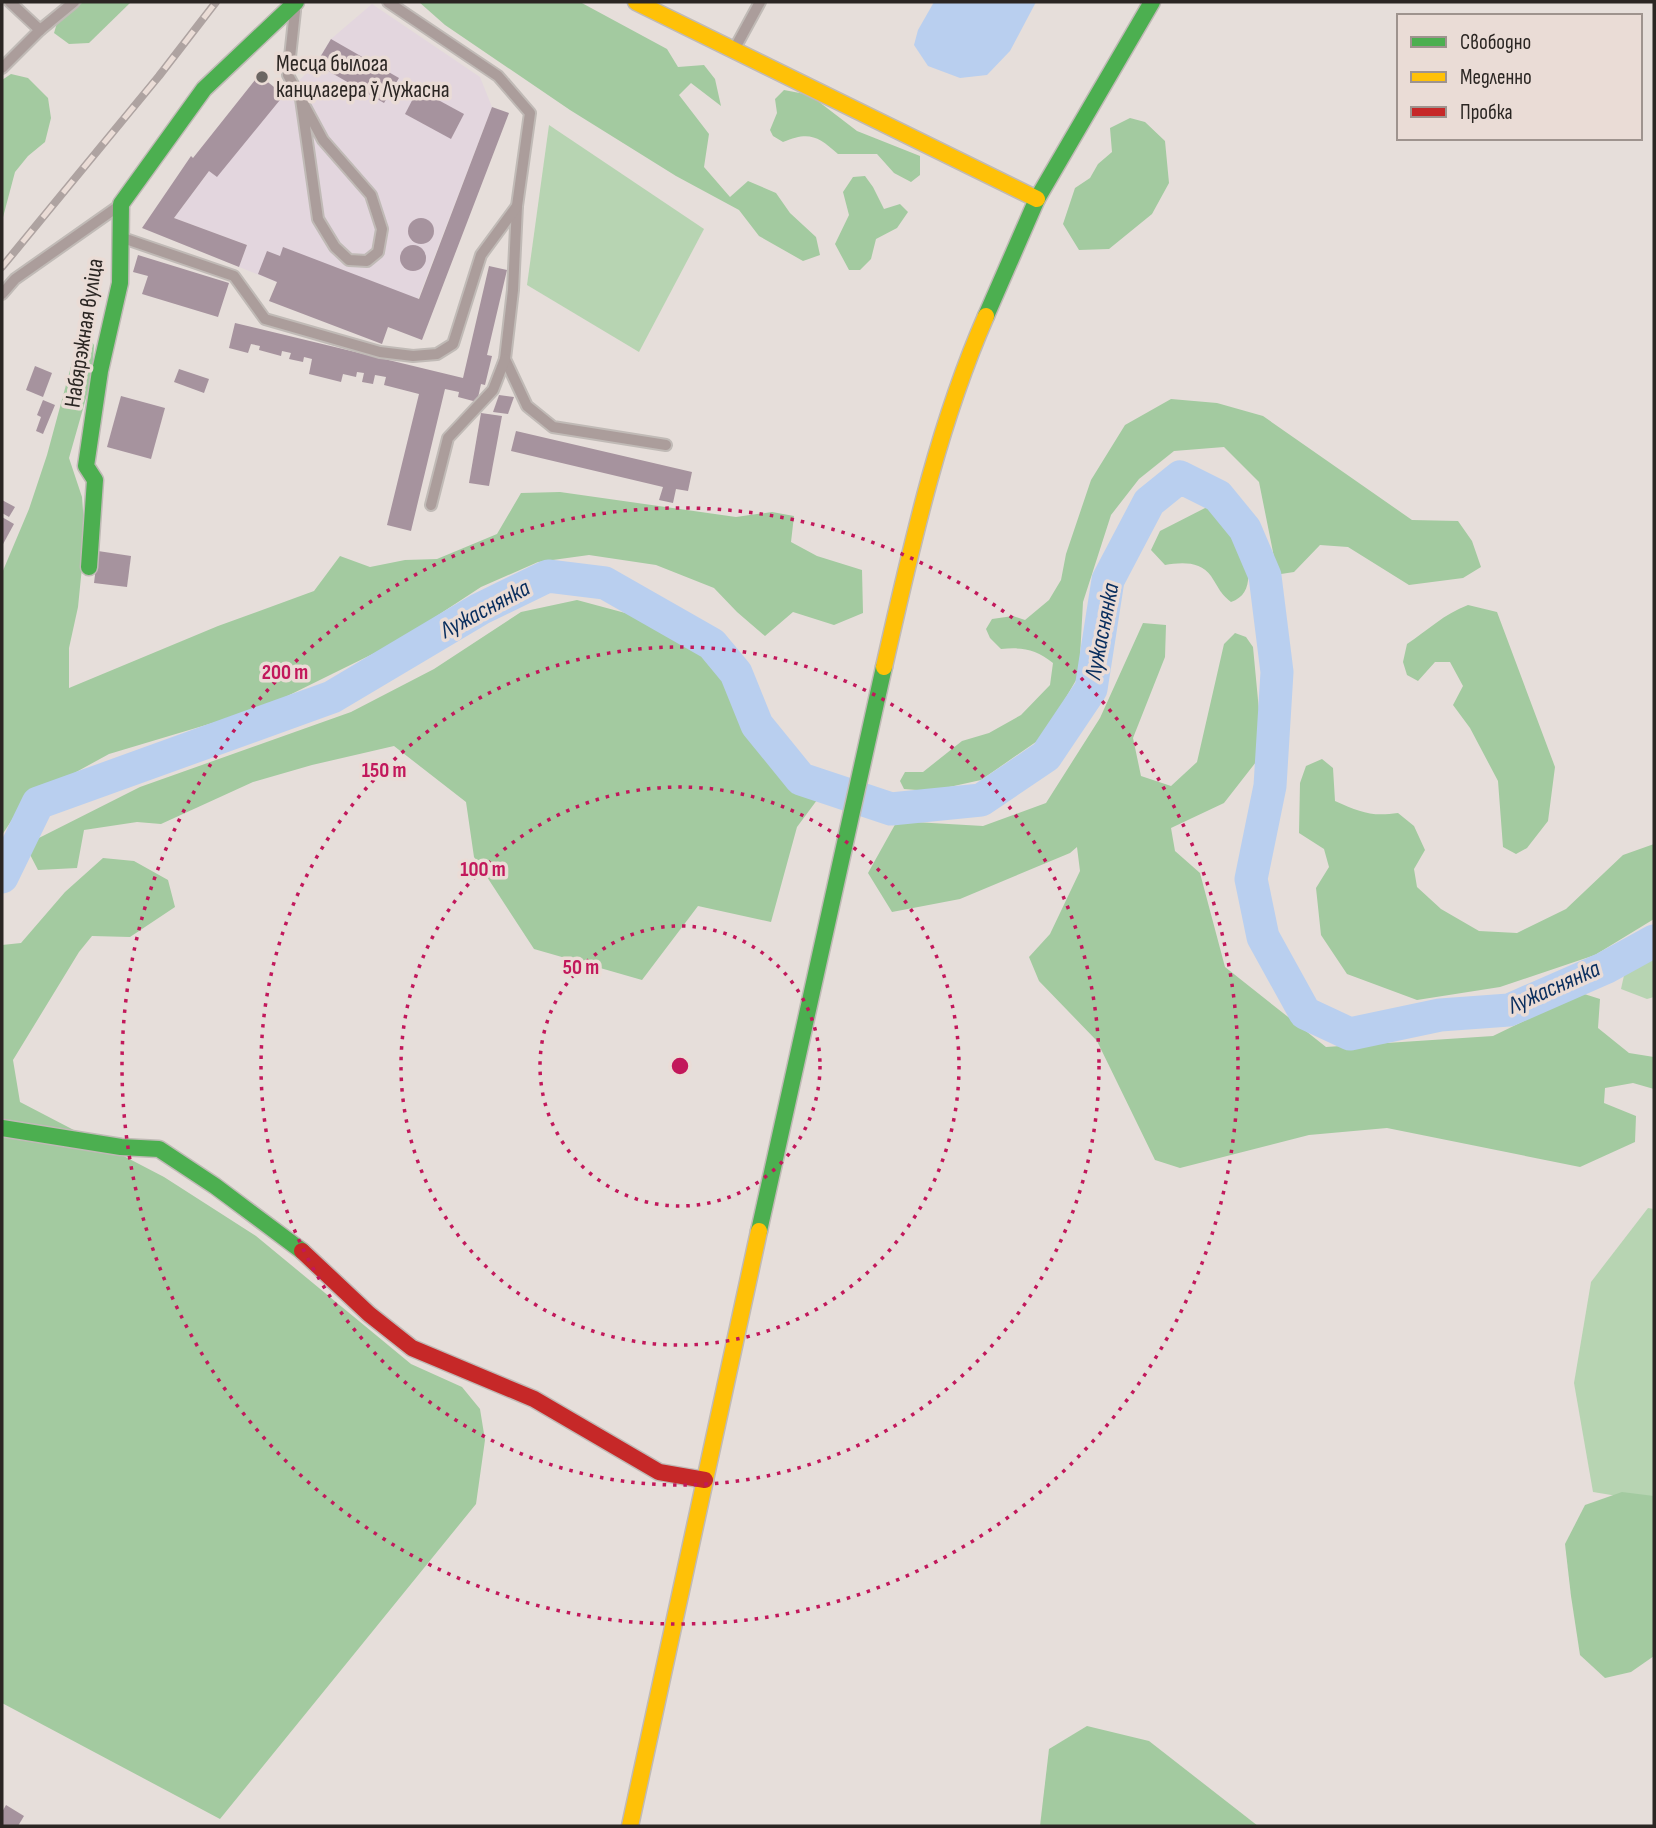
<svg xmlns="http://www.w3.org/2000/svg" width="1656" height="1828" font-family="'Sofia Sans Condensed',sans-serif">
	<rect width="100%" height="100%" fill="#e6deda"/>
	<!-- industrial -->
	<path fill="#e3d6de" d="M372,4L480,77L492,107L405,333L239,267L247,245L174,218L209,171L197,161L284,95L316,64L331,39Z"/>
	<!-- green -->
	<g fill="#b7d4b2">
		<path d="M549,125L704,229L639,352L527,285Z"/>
		<path d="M1654,956V997L1647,999L1621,989L1625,971Z"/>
		<path d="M1648,1208L1654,1209V1502L1593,1492L1574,1383L1591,1282Z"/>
	</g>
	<!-- forest -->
	<g fill="#a3caa0">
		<path d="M83,2H131L89,43L69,44L54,33L57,23Z"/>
		<path d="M419,2H580L667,49L678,67L704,65L715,79L721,106L691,83L679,95L709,134L704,167L730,197L748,181L776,193L790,213L816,237L820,255L803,261L759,236L739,210L676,176L570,110L445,25Z"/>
		<path d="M11,74L28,78L48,98L51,118L45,142L28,156L15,172L2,221V80Z"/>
		<path d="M784,90L810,95L857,131L920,156V175L911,182L894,173L877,154H838C818,136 809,131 783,142L773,136L770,130L777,113L775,99Z"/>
		<path d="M1130,118L1145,122L1165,141L1169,183L1152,214L1109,249L1079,250L1063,224L1075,188L1090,178L1098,164L1112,152L1110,128Z"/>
		<path d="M865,176L873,187L884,209L900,204L908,212L897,228L876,239L871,259L860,270H849L835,244L849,215L843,192L853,177Z"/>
		<path d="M87,335L94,345L92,377L69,458L82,497L85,537L78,607L69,648V688L218,626L314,591L340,556L370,567L405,560L437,559L497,534L521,493L560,492L736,517L772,512L794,516L791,542L817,556L862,570L863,613L834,625L793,612L765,636L737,612L714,588L656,565L589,555L538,562L481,587L397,642L263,708L109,754L25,800L2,835V573L29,509L47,455L73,359Z"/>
		<path d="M1171,399L1217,403L1263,416L1412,520L1458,521L1472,541L1481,567L1463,578L1409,585L1348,547L1320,545L1294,572L1281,574L1275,562L1259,482L1224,447L1174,451L1139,479L1111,515L1083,602L1079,675L1043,737L981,780L931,791L904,789L900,781L905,772H923L962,741L989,733L1021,715L1050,685L1053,663C1036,649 1022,647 1001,649L990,638L986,629L992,619L1013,616L1025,620L1049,600L1061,580L1066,554L1091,480L1125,425Z"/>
		<path d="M1207,507C1211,510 1217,512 1221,516C1240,533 1266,591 1231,602C1219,592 1219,588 1211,576C1201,561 1181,562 1165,565L1151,550L1160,531Z"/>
		<path d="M577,600L692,631L739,688L767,746L786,769L820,796L797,827L771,922L698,906L642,980L534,949L474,857L466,802L394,746L312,765L253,782L161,824L137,822L84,830L77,868L38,870L25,845L140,787L351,712L434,669L521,612Z"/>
		<path d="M1468,605L1497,612L1555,767L1548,821L1527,848L1516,854L1503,847L1498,781L1470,728L1453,705L1463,686L1450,662H1435L1418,681L1407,675L1403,662L1407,644C1428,630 1444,614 1468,605Z"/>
		<path d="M1143,623L1166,625L1165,657L1133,738L1141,776L1171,786L1197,762L1224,644L1235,633L1246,637L1253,647L1263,753L1224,803L1171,828L1175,851L1200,873L1225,967L1326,1047L1493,1036L1581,993L1600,999L1598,1028L1629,1053L1654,1057V1089L1633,1083L1605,1088L1604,1103L1636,1116L1635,1142L1580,1167L1387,1128L1309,1135L1180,1168L1155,1160L1097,1041L1039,981L1029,957L1050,934L1080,871L1077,847L1070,853L960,899L892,912L868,873L897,821L983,826L1046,803L1100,718Z"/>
		<path d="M1322,759L1333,768L1335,801C1360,812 1371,817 1398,813L1414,826L1425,850L1414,869L1417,887L1441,909L1479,931L1517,933L1566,909L1623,855L1654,844V919L1595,955L1500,987L1417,1000L1347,974L1321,935L1316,888L1329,867L1324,849L1299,833L1300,783L1306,766Z"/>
		<path d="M103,858L134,861L168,880L175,907L130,937L92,936L79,952L13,1060L20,1102L164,1177L256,1236L411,1364L462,1387L480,1409L485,1440L476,1504L220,1819L2,1703V945L21,943L65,892Z"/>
		<path d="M1622,1492L1654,1496V1656L1631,1672L1605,1678L1580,1655L1571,1596L1565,1544L1585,1505Z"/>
		<path d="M1087,1726L1149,1741L1258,1826H1040L1049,1749Z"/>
	</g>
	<!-- water -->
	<path fill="#b9cfef" d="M934,2H1036L1010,51L987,75L960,78L928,66L914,45L918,30Z"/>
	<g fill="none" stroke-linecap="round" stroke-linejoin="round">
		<!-- river -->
		<path stroke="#b9cfef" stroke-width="33" d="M2,877L38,803L332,697L480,609L548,576L605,583L712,644L736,673L757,725L801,779L891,809L981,800L1046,756L1091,689L1108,580L1149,502L1180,477L1218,496L1245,529L1265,576L1277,672L1270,786L1251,879L1263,937L1305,1013L1350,1034L1440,1015L1509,1010L1605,968L1654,941"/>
	</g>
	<!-- building -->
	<g fill="#a6939e">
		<path d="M331,39L399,78L384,103L316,64Z"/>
		<path d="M259,75L284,95L217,177L209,171L174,218L247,245L239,267L142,228L191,156L193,158Z"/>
		<path d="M418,89L464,114L451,139L405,114Z"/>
		<path d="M492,107L509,113L422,340L388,327L382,344L269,301L277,282L258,274L267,251L280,256L283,247L419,299Z"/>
		<circle cx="421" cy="231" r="13"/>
		<circle cx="413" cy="258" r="13"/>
		<path d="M138,255L229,283L218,317L142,294L148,276L133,272Z"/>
		<path d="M489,266L507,270L487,355L492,356L485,385L481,384L477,402L458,397L459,392L445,389L411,531L387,525L419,394L384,385L386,377L375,375L373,384L362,382L364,373L357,372L356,377L343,374L341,382L309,374L312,359L304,357L303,362L289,359L291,353L282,351L281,356L259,350L260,346L251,344L248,353L229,348L235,323L463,378Z"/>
		<path d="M35,366L52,373L43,397L26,390Z"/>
		<path d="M179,369L209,379L204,393L174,382Z"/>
		<path d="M499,395L514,397L508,414L493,412Z"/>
		<path d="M121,396L165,408L151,459L107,447Z"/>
		<path d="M43,400L55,405L43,434L36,431L41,417L37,415Z"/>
		<path d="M481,413L502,416L489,486L469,483Z"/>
		<path d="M516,431L692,472L688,491L676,489L673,503L659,500L663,487L511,451Z"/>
		<path d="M2,500L15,507L9,517L2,513Z"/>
		<path d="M2,517L14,524L2,546Z"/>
		<path d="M98,551L131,556L127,587L94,583Z"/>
		<path d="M6,1805L24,1816L18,1826H2V1812Z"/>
	</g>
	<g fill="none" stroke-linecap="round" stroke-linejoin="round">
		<defs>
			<g id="lane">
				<path d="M10,2L40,30"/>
				<path d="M295,11L288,75L323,140L371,195L382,229L378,252L367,261L349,260L335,247L318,219L301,99"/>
				<path d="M735,48L760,2"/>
				<path d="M2,68L40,30L74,2"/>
				<path d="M517,206L513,290L505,359L527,406L553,427L666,445"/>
				<path d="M123,238L234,276L265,319L380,352L413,356L437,354L453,344L481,255L517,206L530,113L498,76L388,2"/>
				<path d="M2,294L15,279L116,208"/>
				<path d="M431,505L448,438L493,390L505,359"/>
			</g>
			<g id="fast">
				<path d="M986,316L1037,199L1152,2"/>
				<path d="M89,567L95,480L86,466L100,371L120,283L121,204L204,89L296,2"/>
				<path d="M2,1128L121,1147L159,1149L215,1186L302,1251"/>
				<path d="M759,1231L884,667"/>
			</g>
			<g id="slow">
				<path d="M636,2L1037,199"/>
				<path d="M884,667C911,549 937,428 986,316"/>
				<path d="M630,1826L759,1231"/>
			</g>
			<path id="jam" d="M302,1251L369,1314L412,1348L534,1399L659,1472L705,1480"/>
		</defs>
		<!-- lane casing -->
		<use href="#lane" stroke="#c0bab6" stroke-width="14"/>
		<!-- fast casing -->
		<use href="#fast" stroke="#c0bab6" stroke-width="19"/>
		<!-- slow casing -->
		<use href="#slow" stroke="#c0bab6" stroke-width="19"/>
		<!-- jam casing -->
		<use href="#jam" stroke="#c0bab6" stroke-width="19"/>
		<!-- lane -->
		<use href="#lane" stroke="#ab9d9b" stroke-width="10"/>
		<!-- fast -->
		<use href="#fast" stroke="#4caf50" stroke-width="16"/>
		<!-- slow -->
		<use href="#slow" stroke="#ffc107" stroke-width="16"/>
		<!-- jam -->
		<use href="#jam" stroke="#c62828" stroke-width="16"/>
		<defs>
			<path id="rail" d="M2,267L159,76L216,2"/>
		</defs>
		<!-- rail casing -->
		<use href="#rail" stroke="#aea3a1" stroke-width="8"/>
		<!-- rail -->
		<use href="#rail" stroke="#eadcd6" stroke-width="5" stroke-dasharray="16" stroke-linecap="butt"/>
	</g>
	<!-- distance rings -->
	<g fill="none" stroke="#c2185b" stroke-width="3.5" stroke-dasharray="3.5 7">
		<circle cx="680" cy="1066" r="140"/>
		<circle cx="680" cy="1066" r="279"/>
		<circle cx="680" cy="1066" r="419"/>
		<circle cx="680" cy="1066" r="558"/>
	</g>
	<!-- markers -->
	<circle fill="#6c6663" stroke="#eadcd6" stroke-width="2.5" cx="262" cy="77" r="7"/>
	<g text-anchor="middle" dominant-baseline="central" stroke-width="7" stroke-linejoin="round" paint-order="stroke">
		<!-- poi labels -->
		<g font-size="23" fill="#2b2623" stroke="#eadcd6" text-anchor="start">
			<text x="276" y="64">Месца былога<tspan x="276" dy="26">канцлагера ў Лужасна</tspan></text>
		</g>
		<!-- street labels -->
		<g font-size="23" fill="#2b2623" stroke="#eadcd6">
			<text transform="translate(84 333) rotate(-81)">Набярэжная вуліца</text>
		</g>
		<!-- water labels -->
		<g font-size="24" font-style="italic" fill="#082d5d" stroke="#eadcd6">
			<text transform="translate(485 609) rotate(-28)">Лужаснянка</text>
			<text transform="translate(1102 631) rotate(-79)">Лужаснянка</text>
			<text transform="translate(1554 987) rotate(-24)">Лужаснянка</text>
		</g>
	</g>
	<circle cx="680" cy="1066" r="10" fill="#c2185b" stroke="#eadcd6" stroke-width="3.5"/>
	<g font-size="21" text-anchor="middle" font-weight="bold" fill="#c2185b" stroke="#eadcd6" stroke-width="7" stroke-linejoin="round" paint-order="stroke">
		<text x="285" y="679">200 m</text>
		<text x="384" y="777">150 m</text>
		<text x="483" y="876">100 m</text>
		<text x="581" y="974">50 m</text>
	</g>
	<!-- border -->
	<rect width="1656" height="1828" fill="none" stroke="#2b2623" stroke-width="7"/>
	<!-- legend -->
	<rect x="1397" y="14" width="245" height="126" fill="#eadcd6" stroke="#9e938e" stroke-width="2"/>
	<rect x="1411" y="37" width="35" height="10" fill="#4caf50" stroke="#9e938e" stroke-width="2"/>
	<text x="1460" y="49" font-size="21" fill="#2b2623">Свободно</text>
	<rect x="1411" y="72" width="35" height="10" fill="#ffc107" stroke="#9e938e" stroke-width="2"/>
	<text x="1460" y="84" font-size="21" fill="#2b2623">Медленно</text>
	<rect x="1411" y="107" width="35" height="10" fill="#c62828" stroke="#9e938e" stroke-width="2"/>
	<text x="1460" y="119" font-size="21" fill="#2b2623">Пробка</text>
</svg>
